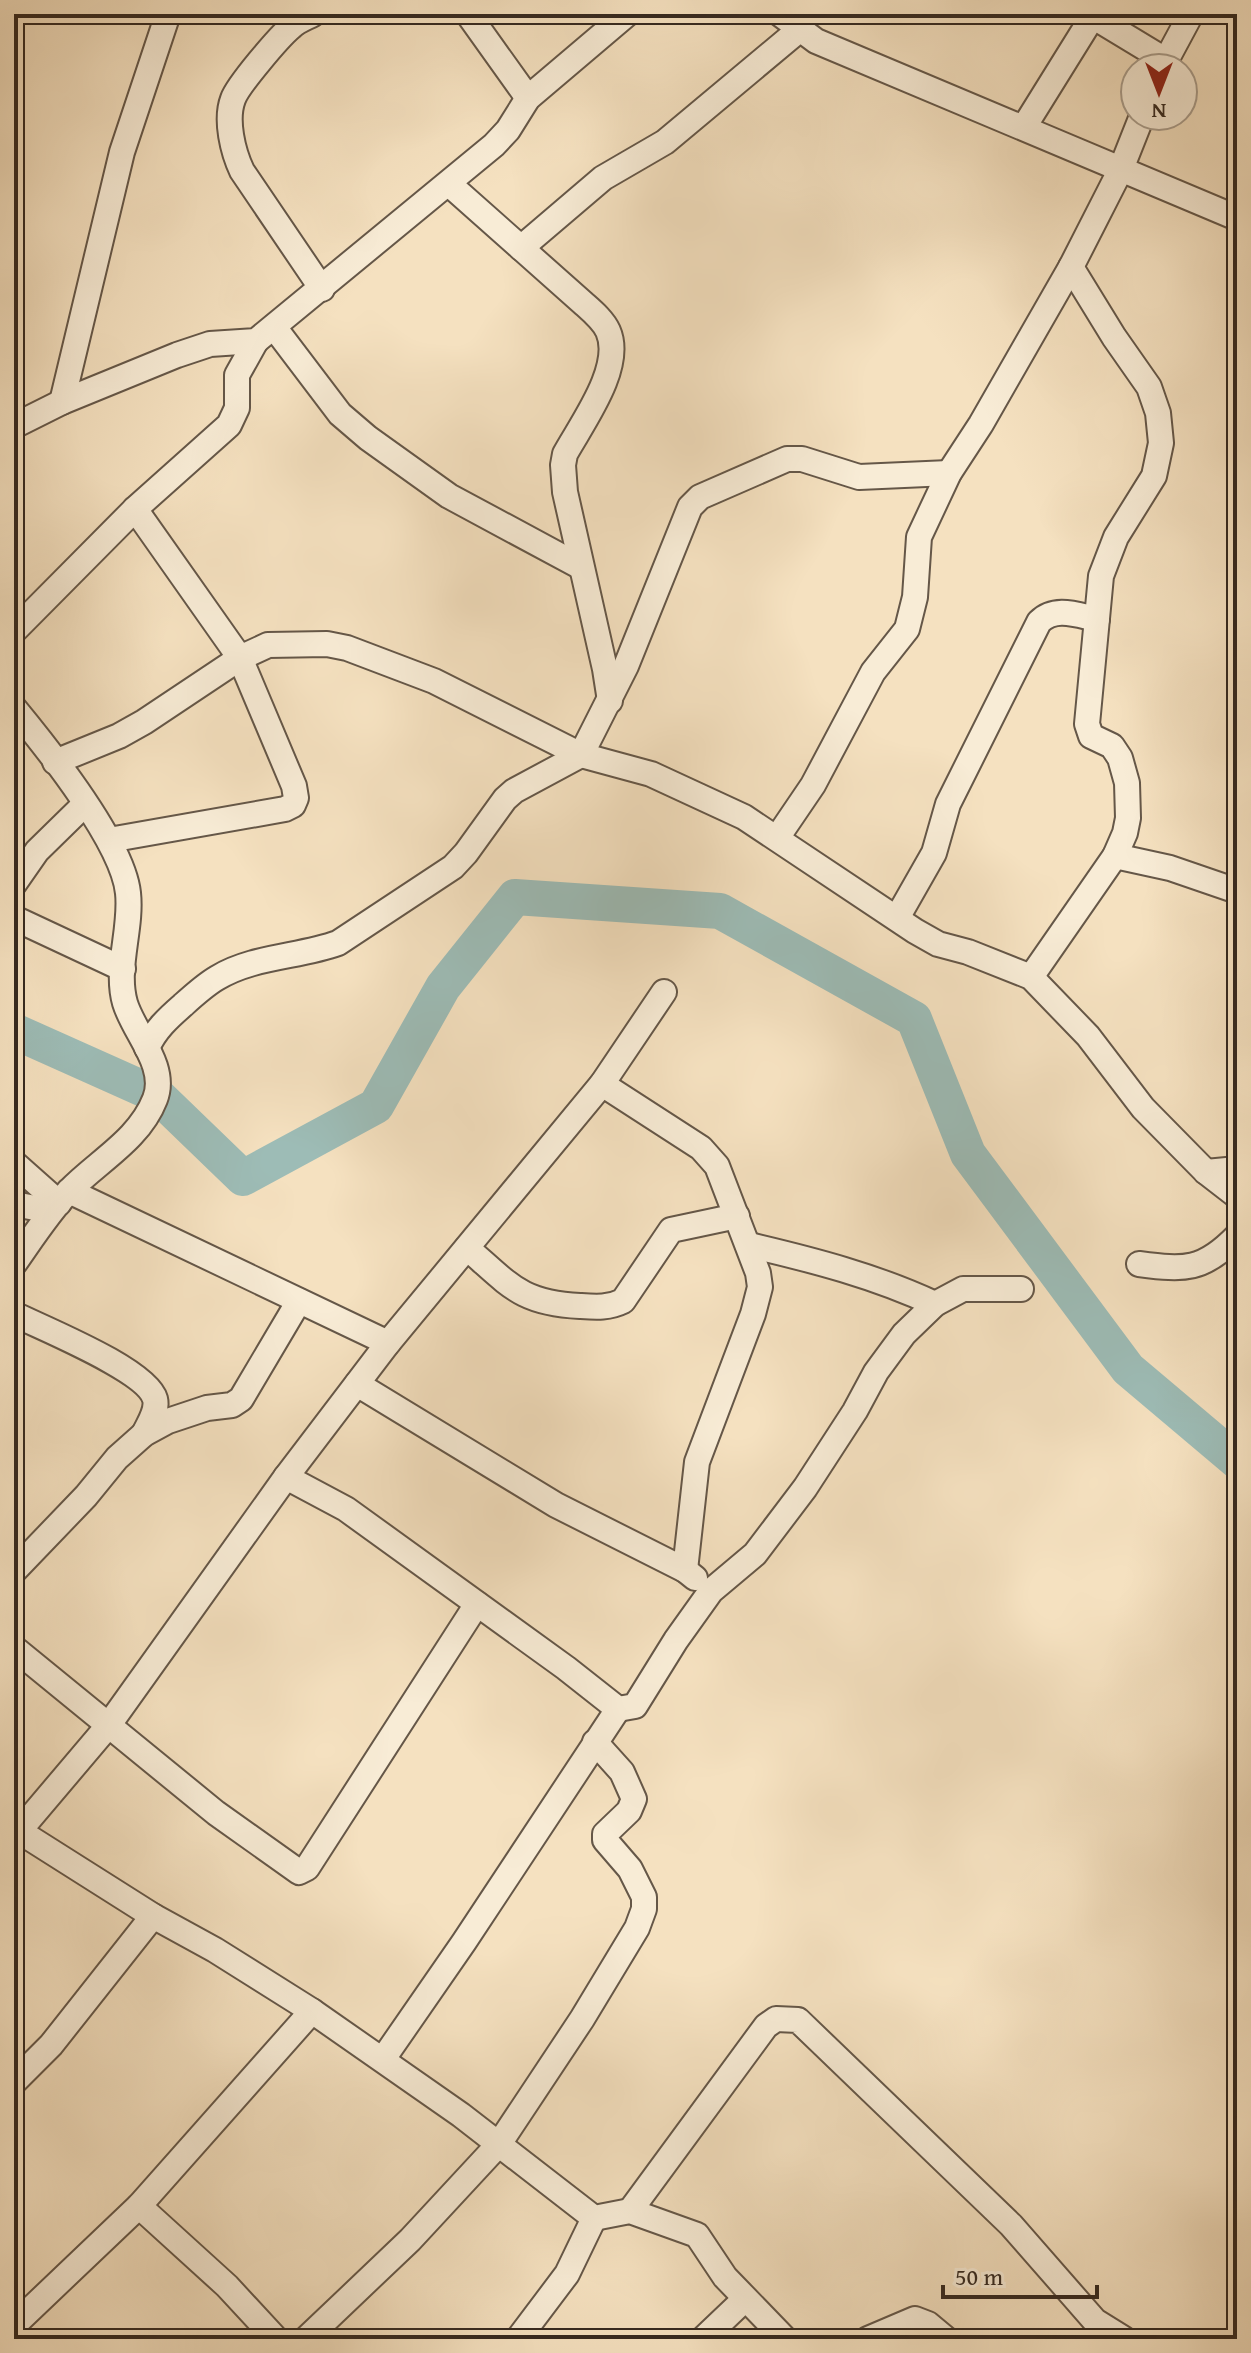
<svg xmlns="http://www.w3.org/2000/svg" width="1251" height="2353" font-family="'Gentium Book Plus',serif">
	<rect width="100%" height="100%" fill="#f5e1c0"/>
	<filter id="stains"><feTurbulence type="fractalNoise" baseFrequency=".0025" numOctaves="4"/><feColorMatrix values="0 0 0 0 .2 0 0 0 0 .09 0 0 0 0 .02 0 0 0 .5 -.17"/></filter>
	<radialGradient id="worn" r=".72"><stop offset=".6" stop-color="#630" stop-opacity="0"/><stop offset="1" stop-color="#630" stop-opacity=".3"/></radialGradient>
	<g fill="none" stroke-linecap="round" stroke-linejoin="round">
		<!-- river -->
		<path stroke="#9dbcb6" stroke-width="36" d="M14,1031L157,1095L243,1178L376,1106L443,987L515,897L720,911L914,1019L968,1154L1128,1369L1237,1461"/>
		<defs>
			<g id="minor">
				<path d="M313,14C306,18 297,21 291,27C279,37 238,85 233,99C225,120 233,152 242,171L322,289"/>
				<path d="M468,14L528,98"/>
				<path d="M780,14L816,41L1237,218"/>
				<path d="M1089,14L1165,60"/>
				<path d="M1162,68L1191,14"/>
				<path d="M1024,127L1093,16"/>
				<path d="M449,184L583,303C592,311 603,320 608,331C624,367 582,423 565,454L563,465L565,492L605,669L610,701"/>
				<path d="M521,248L603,178L665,142L799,30"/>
				<path d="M274,327L340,414L368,438L449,496L581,567"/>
				<path d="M62,402L122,152L168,14"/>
				<path d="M14,426L62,402L177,355L210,344L256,341L494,145L508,130L528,98L627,14"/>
				<path d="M14,631L135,509L229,425L237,408V375L256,341"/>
				<path d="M14,708C47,748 123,843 128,893C132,929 115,968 125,1003C134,1033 168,1066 155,1099C139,1140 98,1161 69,1191C48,1213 31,1240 14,1264"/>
				<path d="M55,762L119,736L144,722L240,658L268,645L327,644L347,648L434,681L581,755L651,774L744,817L915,931L938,944L968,952L1031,977L1088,1036L1143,1108L1206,1172L1237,1196"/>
				<path d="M777,838L813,785L873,672L907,629L915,597L919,537L949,473L981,424L1071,267L1121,169L1142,116"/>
				<path d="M109,840L285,809L293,805L296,798L294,786L240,658L135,509"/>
				<path d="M1115,856L1170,868L1237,891"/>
				<path d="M14,884L37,851L85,804"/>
				<path d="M14,918L123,969"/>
				<path d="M897,918L934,853L948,804L1039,622C1055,606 1077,615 1097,619"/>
				<path d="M1031,977L1115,856L1125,833L1128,818L1127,783L1120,758L1112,746L1091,736L1087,724L1101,576L1116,537L1154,476L1161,443L1158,413L1149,387L1114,337L1071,267"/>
				<path d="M147,1048C155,1030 168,1018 183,1005C194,995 205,985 217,978C253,956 300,957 338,943L453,867L466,853L505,799L514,791L581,755L626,666L690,507L700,497L787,459H802L859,477L949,473"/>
				<path d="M602,1084L701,1148L717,1166L758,1273L760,1287L753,1314L697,1462L685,1570"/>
				<path d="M14,1163L59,1203"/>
				<path d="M1206,1172L1237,1169"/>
				<path d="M69,1191L388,1343"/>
				<path d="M14,1204L51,1211"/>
				<path d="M749,1245C813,1260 875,1276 935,1304"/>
				<path d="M467,1248C510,1285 520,1303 580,1306C596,1307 609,1308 623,1301L671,1230L737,1216"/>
				<path d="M1139,1264C1185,1270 1203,1271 1237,1236"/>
				<path d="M14,1314C44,1329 147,1370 155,1399C158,1411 149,1423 144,1434"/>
				<path d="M357,1384L556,1505L685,1570L695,1578"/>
				<path d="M286,1477L346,1509L566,1668L618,1709L635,1706L676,1640L711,1591L755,1554L805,1488L855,1411L876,1372L904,1334L935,1304L963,1289H1021"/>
				<path d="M14,1571L86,1496L117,1458L144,1434L168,1421L207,1408L232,1405L241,1399L299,1301"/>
				<path d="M14,1648L216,1813L299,1872L307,1868L477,1604"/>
				<path d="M14,1828L153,1916L215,1950L312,2011L461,2115L594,2218L630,2211L697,2235L725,2277L785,2339"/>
				<path d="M14,1837L108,1726L286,1477L388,1343L602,1084L664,992"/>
				<path d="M383,2059L464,1942L618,1709"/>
				<path d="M14,2082L51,2045L153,1916"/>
				<path d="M139,2206L227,2286L276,2339"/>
				<path d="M630,2211L766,2026L776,2019L798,2020L1011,2225L1095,2321L1124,2339"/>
				<path d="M14,2325L139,2206L312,2011"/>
				<path d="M306,2339L410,2240L499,2144L582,2019L637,1928L644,1909V1897L630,1869L605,1840V1834L629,1811L634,1799L622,1772L595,1742"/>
				<path d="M518,2339L567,2274L594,2218"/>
				<path d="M703,2339L745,2299"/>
				<path d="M868,2339L915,2319L928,2324L946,2339"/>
			</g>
		</defs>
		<!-- minor casing -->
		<use href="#minor" stroke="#655748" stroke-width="28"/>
		<!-- minor -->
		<use href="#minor" stroke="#f8ecd6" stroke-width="24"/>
	</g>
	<!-- margin -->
	<rect width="1251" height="2353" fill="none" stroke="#f5e1c0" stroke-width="48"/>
	<rect x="16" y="16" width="1219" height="2321" fill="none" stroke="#352920" stroke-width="4"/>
	<rect x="24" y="24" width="1203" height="2305" fill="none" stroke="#352920" stroke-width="2"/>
	<!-- north arrow -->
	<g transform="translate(1159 92) rotate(180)"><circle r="38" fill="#f8ecd6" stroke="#aa9e8d" stroke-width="2"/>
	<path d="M0-6L14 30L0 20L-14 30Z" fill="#8f2418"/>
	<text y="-12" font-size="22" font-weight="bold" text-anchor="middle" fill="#352920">N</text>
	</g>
	<!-- scale -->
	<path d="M943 2285v12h154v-12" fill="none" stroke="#352920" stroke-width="4"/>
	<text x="955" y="2285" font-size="24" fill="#352920" stroke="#f8ecd6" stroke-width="6" paint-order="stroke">50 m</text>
	<rect width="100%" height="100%" filter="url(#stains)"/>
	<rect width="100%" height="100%" fill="url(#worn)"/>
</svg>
